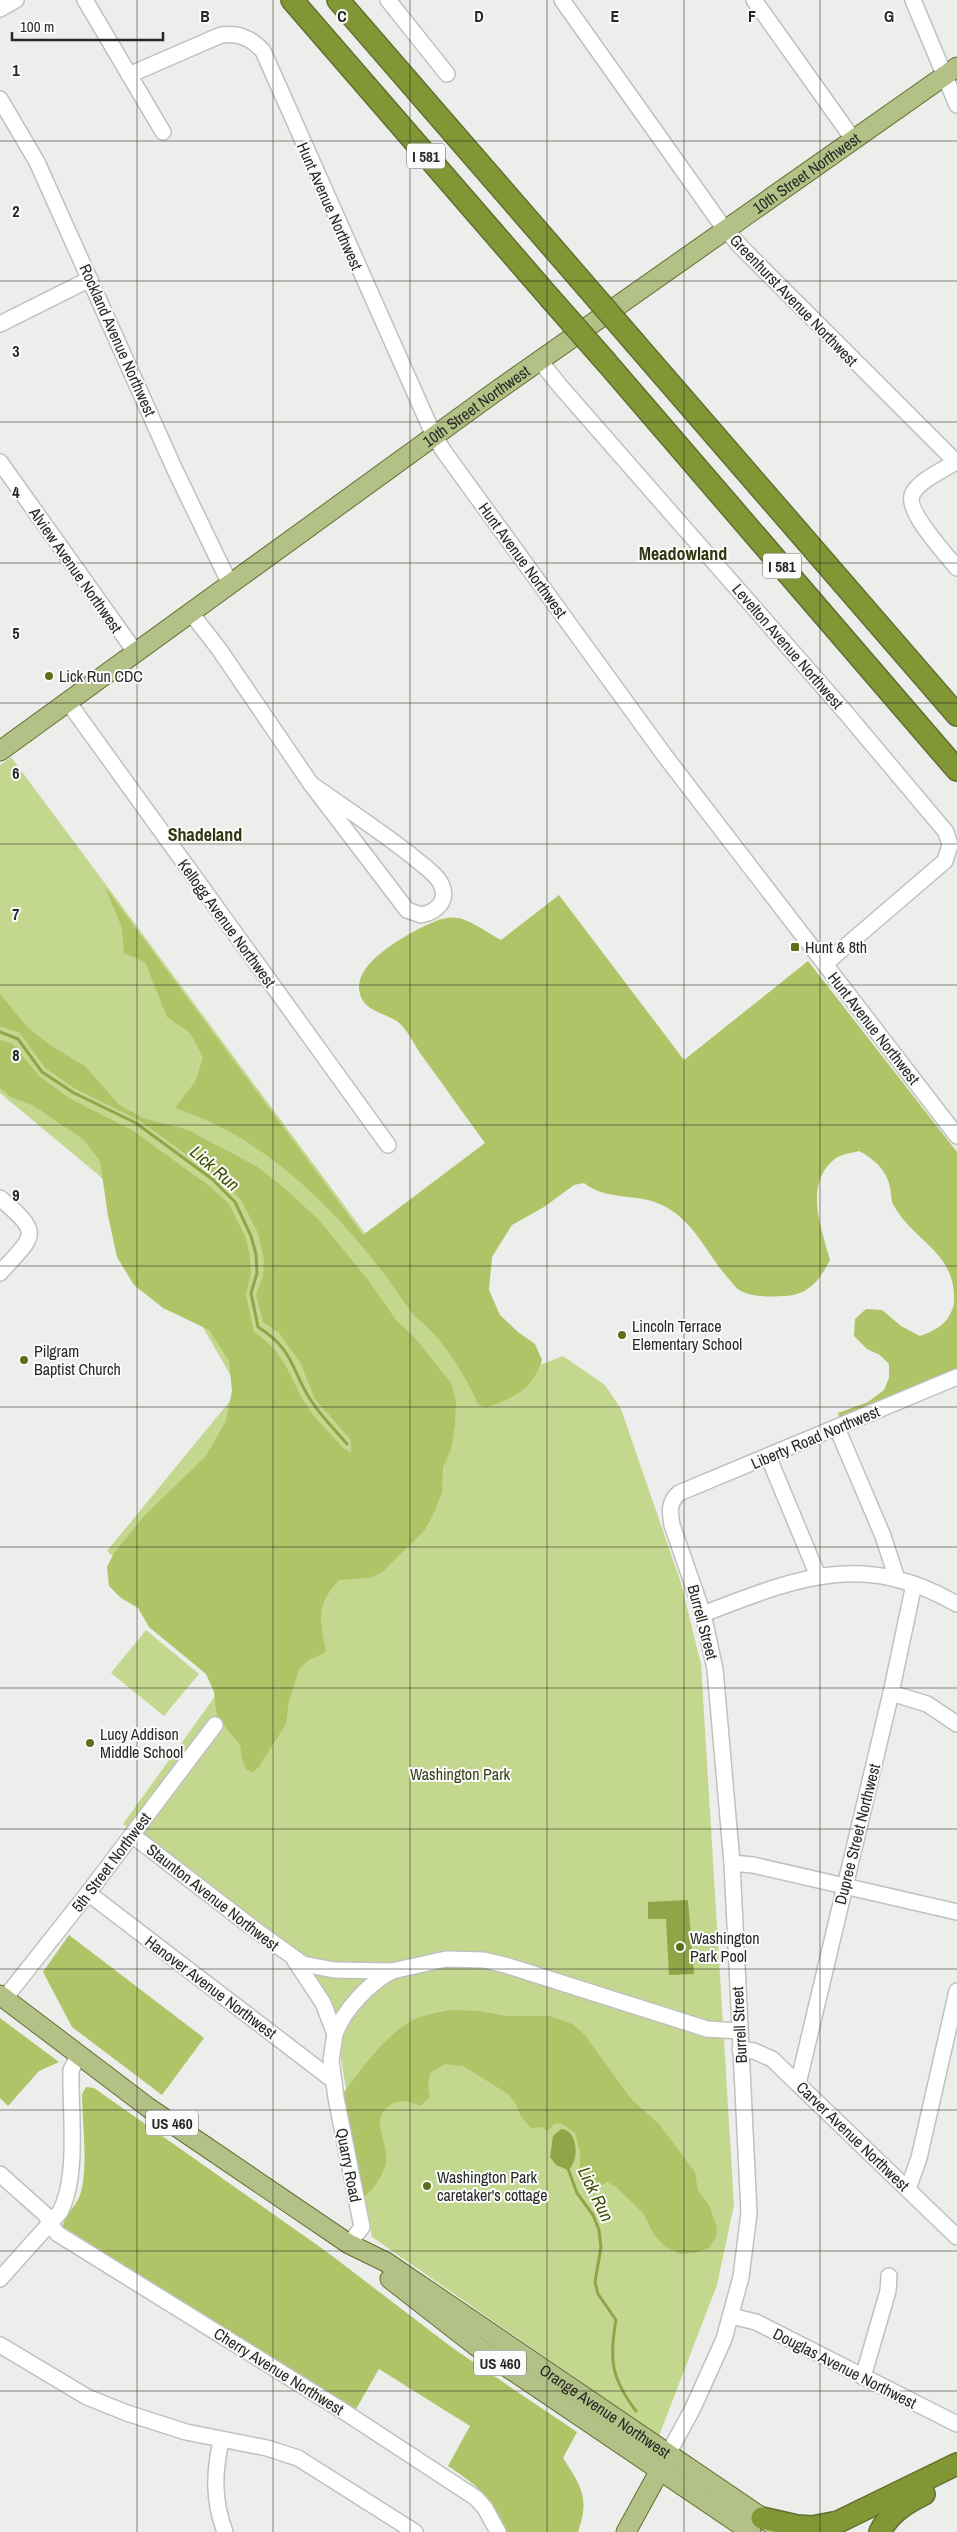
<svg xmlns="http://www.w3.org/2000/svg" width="957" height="2532" font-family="'Archivo Narrow',sans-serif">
	<rect width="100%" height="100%" fill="#edeeeb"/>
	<!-- green -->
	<g fill="#c4d78f">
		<path d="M11,757L480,1388L563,1356L605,1385L621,1409L681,1583L701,1664L734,2205L717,2285L659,2436L372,2237L331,2002L315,1975L123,1824L239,1663L107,1551L239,1390L132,1203L0,1093V765Z"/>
		<path d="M146,1630L199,1674L164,1716L111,1673Z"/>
	</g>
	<!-- forest -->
	<g fill="#aec467">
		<path d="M105,887L363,1235L485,1143C463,1113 442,1083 420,1053C414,1044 407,1029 398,1022C382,1011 359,1011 359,986C360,963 394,943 411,933C457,908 458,915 501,940L559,895L684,1060L808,961L957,1152V1369L840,1420L838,1413L868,1402L884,1390L889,1378V1364L880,1355L867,1349L854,1336L855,1319L866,1309L882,1310L901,1326L920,1336C937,1330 949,1323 954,1304C957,1252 915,1243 894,1206C891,1201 891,1193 890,1187C886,1169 874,1159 859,1151C852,1153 842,1154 836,1158C803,1182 821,1228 830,1260C819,1281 808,1296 782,1296C770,1297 752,1297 741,1291C736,1289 732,1282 728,1278C707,1254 695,1223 666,1207C640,1192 608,1202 584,1183L574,1185L544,1207L512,1225L492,1257L489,1290L500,1315L518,1332L535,1344L542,1360C532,1391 515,1396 486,1408L478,1404C466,1378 453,1355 434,1334C426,1325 416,1319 410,1310C401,1299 394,1287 386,1276C330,1203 263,1137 175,1108L195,1082L203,1057L190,1033L167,1017L145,962L124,953L122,928Z"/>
		<path d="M0,994L28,1028L53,1047L85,1066L119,1105L143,1118L188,1130L256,1166L281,1185L320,1221L368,1280L396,1320L415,1338L451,1383L456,1402L455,1426L451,1449L443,1467L442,1493L432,1517L424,1531L381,1573L369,1578L339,1580C315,1606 320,1619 326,1652L309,1660L299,1669L289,1701L286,1724L258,1768L252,1772L246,1769L242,1760L240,1745L217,1717L214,1692L206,1674L149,1627L138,1608L121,1598L109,1586L107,1567L114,1553L145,1515L206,1456L226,1421L232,1391L229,1361L209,1330L163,1308L134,1285L117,1257L108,1216L100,1161L84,1140L34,1106L9,1096L0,1088V1040L13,1044L39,1076L69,1098L132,1130L208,1185L229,1204L246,1238L250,1257L251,1272L246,1295L254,1332C285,1353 288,1373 305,1403C315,1420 331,1434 343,1448L351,1452V1440L315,1399L301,1364L279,1333L263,1322L256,1295L263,1276L264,1259L258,1233L241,1200L218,1177L140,1121L74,1088L45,1068L20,1033L0,1026Z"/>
		<path d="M69,1935L204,2038L162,2095L72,2027L43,1972Z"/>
		<path d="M450,2010L479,2011L507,2016H550L572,2024L584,2034L632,2100L659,2124L695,2172L698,2191L709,2205L717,2227L716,2237L709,2248L695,2253L679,2254L665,2246L654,2235L643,2213L615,2186L607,2182L597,2188L591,2187L580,2171V2152L575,2133L561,2123L554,2124L548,2131L541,2127L531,2128L521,2117L516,2104L508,2094L463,2066L445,2064L430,2073L428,2086L430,2097L420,2106C410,2101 400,2098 390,2105C368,2120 390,2143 386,2163C383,2175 372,2193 362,2198L341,2096C360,2071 380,2042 406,2024C419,2015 436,2013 450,2010Z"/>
		<path d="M0,2018L59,2062L39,2071L8,2106L0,2098Z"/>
		<path d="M86,2087L94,2088L327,2252L454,2349L577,2432L563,2458C581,2486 590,2498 578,2532H506C491,2496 479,2487 448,2466L470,2426L379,2369L356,2409L66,2233L62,2229C63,2216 76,2207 80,2195C89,2167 82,2123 82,2094Z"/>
	</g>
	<!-- water -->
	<g fill="#90a548">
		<path d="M688,1900L694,1974L669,1975L666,1919H648V1902Z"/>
		<path d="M561,2129C578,2129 580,2161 568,2170L556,2165L550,2157L553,2136Z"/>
	</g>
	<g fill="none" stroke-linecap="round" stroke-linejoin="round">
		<!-- stream -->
		<g stroke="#90a548" stroke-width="3">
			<path d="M0,1032L18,1039L42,1072L74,1093L136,1123L212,1179L235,1202L251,1236L256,1254L257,1273L251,1293L258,1327C295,1350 291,1371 312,1402C322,1417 335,1430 347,1444"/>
			<path d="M567,2166L577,2193L593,2215L599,2230L601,2247L595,2282L598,2294L616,2320C609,2359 611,2378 636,2411"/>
		</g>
		<defs>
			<g id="minor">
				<path d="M85,0L163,132"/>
				<path d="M388,0L447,74"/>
				<path d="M562,0L721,224L742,248L956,462"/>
				<path d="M754,0L853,139"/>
				<path d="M913,0L957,105"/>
				<path d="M0,9L16,0"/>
				<path d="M129,75L221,35C239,33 251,38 263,51L434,436L445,453L665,756L957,1136"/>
				<path d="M0,99L37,162L175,470L230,584"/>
				<path d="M0,324L90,279"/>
				<path d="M540,361L560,386L846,713L946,832L950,845L945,861L825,964"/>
				<path d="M957,461C944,470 921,479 913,493C903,509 946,554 957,568"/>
				<path d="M0,462L136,653"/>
				<path d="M191,613L219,649L311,784"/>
				<path d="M68,702L388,1145"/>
				<path d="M311,784C345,808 379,830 412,856C421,864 434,872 440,882C450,900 437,912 421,915L407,910Z"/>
				<path d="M0,1198C43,1235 35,1234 0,1273"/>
				<path d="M837,1428L883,1536L897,1579"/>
				<path d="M768,1456L818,1576"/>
				<path d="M703,1614C797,1578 862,1550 957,1604"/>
				<path d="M891,1693L927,1704L957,1724"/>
				<path d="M132,1835L253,1928L303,1964L334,1970L392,1971L446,1959L484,1960L505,1965L707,2029L739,2031"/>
				<path d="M732,1863L753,1865L957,1912"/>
				<path d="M88,1893L334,2081"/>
				<path d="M294,1959L323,2003L335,2034L331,2060L336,2098L362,2227L349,2244"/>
				<path d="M5,1998L88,1893L215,1725"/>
				<path d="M335,2034C344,2010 369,1983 392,1971"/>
				<path d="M740,2049L754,2051L772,2059L957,2237"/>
				<path d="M798,2084L891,1693L914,1584"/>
				<path d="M0,2174L47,2216L49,2224L58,2234L340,2409L476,2498L485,2508L498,2532"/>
				<path d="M908,2189L919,2158L957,1991"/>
				<path d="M0,2279L60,2212C79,2175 70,2112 71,2070L79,2055"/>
				<path d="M731,2316L756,2322L957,2424"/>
				<path d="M0,2345L87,2397L127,2413L186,2432L267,2448L298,2458L415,2532"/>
				<path d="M863,2377L888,2291L889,2276"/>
				<path d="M221,2441C214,2473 213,2500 225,2532"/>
				<path d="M668,2454L693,2408L724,2339L741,2277L749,2213L732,1863L715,1669L703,1614L672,1525C670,1512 668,1503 679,1493L957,1377"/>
			</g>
			<g id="major">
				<path id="s1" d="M0,751L495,392L957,67"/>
				<path id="s2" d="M0,1995L149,2108L349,2244L386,2262L773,2525"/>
				<path d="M390,2279L476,2346L751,2532"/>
				<path d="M626,2532L665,2461"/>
			</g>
			<g id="highway">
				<path d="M292,0L549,297"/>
				<path d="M338,0L578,277"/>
				<path d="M635,343L957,715"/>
				<path d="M607,363L957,770"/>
				<path d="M762,2518L797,2526L812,2527L838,2522L957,2464"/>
				<path d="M880,2532C889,2513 906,2503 924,2494"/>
			</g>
		</defs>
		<!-- minor casing -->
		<use href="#minor" stroke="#c0c1be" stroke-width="18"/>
		<!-- major casing -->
		<use href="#major" stroke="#627030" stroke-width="21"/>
		<!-- highway casing -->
		<use href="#highway" stroke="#627030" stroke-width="24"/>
		<!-- minor -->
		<use href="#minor" stroke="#fff" stroke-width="15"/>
		<!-- major -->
		<use href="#major" stroke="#b3c086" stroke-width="19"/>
		<!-- highway -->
		<use href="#highway" stroke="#819635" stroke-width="21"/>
		<defs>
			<g id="highway-bridge">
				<path d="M578,277L635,343"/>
				<path d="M549,297L607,363"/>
			</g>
		</defs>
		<!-- highway-bridge casing -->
		<use href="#highway-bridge" stroke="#627030" stroke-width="24" stroke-linecap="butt"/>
		<!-- highway-bridge -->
		<use href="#highway-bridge" stroke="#819635" stroke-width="21"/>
	</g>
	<!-- grid -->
	<path fill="none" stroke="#282927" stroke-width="1" stroke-opacity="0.55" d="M137,0V2532M273,0V2532M410,0V2532M547,0V2532M684,0V2532M820,0V2532M0,141H957M0,281H957M0,422H957M0,563H957M0,703H957M0,844H957M0,985H957M0,1125H957M0,1266H957M0,1407H957M0,1547H957M0,1688H957M0,1829H957M0,1969H957M0,2110H957M0,2251H957M0,2391H957"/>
	<!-- markers -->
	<g fill="#5e6f1b" stroke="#fbfcf9" stroke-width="2">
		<circle cx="49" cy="676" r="5"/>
		<rect x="790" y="942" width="10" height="10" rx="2.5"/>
		<circle cx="622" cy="1335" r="5"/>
		<circle cx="24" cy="1360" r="5"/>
		<circle cx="90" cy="1743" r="5"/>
		<circle cx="680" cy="1947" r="5"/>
		<circle cx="427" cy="2186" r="5"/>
	</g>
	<g text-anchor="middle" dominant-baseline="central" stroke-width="4" stroke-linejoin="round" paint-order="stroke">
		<!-- shield labels -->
		<g fill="#fbfcf9" stroke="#676866" stroke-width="1">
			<rect x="407" y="143.5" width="38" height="25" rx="4"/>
			<rect x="763" y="553.5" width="38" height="25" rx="4"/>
			<rect x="146" y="2110.5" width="52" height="25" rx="4"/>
			<rect x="474" y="2350.5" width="52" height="25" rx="4"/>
		</g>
		<g font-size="15" font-weight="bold" fill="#282927">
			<text x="426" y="156">I 581</text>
			<text x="782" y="566">I 581</text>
			<text x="172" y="2123">US 460</text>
			<text x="500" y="2363">US 460</text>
		</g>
		<!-- street labels -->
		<g font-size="16" fill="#282927" stroke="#fbfcf9">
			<text stroke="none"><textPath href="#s1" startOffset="992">10th Street Northwest</textPath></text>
			<text transform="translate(330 206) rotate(66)">Hunt Avenue Northwest</text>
			<text transform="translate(794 300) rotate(46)">Greenhurst Avenue Northwest</text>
			<text transform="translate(118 340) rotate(66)">Rockland Avenue Northwest</text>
			<text stroke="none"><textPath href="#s1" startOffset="588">10th Street Northwest</textPath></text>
			<text transform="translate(523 560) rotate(54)">Hunt Avenue Northwest</text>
			<text transform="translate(76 570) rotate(55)">Alview Avenue Northwest</text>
			<text transform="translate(788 646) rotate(49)">Levelton Avenue Northwest</text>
			<text transform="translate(227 923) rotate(54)">Kellogg Avenue Northwest</text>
			<text transform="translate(874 1028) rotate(52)">Hunt Avenue Northwest</text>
			<text transform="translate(815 1437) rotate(-23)">Liberty Road Northwest</text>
			<text transform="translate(703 1622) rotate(75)">Burrell Street</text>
			<text transform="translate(857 1834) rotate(-76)">Dupree Street Northwest</text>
			<text transform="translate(111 1862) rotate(-53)">5th Street Northwest</text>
			<text transform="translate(213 1897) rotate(38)">Staunton Avenue Northwest</text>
			<text transform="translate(211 1987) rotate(37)">Hanover Avenue Northwest</text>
			<text transform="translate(739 2025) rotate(-93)">Burrell Street</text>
			<text transform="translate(853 2136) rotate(44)">Carver Avenue Northwest</text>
			<text transform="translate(349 2165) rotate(79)">Quarry Road</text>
			<text transform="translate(845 2368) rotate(27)">Douglas Avenue Northwest</text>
			<text transform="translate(279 2371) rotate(32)">Cherry Avenue Northwest</text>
			<text stroke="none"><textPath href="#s2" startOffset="735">Orange Avenue Northwest</textPath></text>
		</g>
		<!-- poi labels -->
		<g font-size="16" fill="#282927" stroke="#fbfcf9" text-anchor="start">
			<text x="59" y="676">Lick Run CDC</text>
			<text x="805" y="947">Hunt &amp; 8th</text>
			<text x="632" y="1326">Lincoln Terrace<tspan x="632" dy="18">Elementary School</tspan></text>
			<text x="34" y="1351">Pilgram<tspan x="34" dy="18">Baptist Church</tspan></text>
			<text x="100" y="1734">Lucy Addison<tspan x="100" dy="18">Middle School</tspan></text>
			<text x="690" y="1938">Washington<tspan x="690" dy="18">Park Pool</tspan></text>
			<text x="437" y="2177">Washington Park<tspan x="437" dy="18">caretaker's cottage</tspan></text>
		</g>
		<!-- park labels -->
		<g font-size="16" fill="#353e17" stroke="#fbfcf9">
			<text x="460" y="1774">Washington Park</text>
		</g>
		<!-- neighbourhood labels -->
		<g font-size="18" font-weight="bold" fill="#2e3610" stroke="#fbfcf9">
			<text x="683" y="553">Meadowland</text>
			<text x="205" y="834">Shadeland</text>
		</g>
		<!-- water labels -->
		<g font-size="18" font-style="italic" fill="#3f4c03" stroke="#fbfcf9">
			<text transform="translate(215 1168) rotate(41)">Lick Run</text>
			<text transform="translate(596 2194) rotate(64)">Lick Run</text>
		</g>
	</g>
	<g font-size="16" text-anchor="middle" font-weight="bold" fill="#282927" stroke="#fbfcf9" stroke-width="4" stroke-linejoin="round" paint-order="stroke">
		<text x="205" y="22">B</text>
		<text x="342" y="22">C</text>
		<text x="479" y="22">D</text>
		<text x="615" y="22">E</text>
		<text x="752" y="22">F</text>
		<text x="889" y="22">G</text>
		<text x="16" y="76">1</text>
		<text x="16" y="217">2</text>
		<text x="16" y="357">3</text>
		<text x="16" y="498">4</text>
		<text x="16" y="639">5</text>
		<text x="16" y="779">6</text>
		<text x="16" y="920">7</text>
		<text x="16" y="1061">8</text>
		<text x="16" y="1201">9</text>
	</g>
	<!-- scale -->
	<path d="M12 32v8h151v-8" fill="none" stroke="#282927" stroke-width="2.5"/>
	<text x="20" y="32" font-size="15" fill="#282927" stroke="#fbfcf9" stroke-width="4" paint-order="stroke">100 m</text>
</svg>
